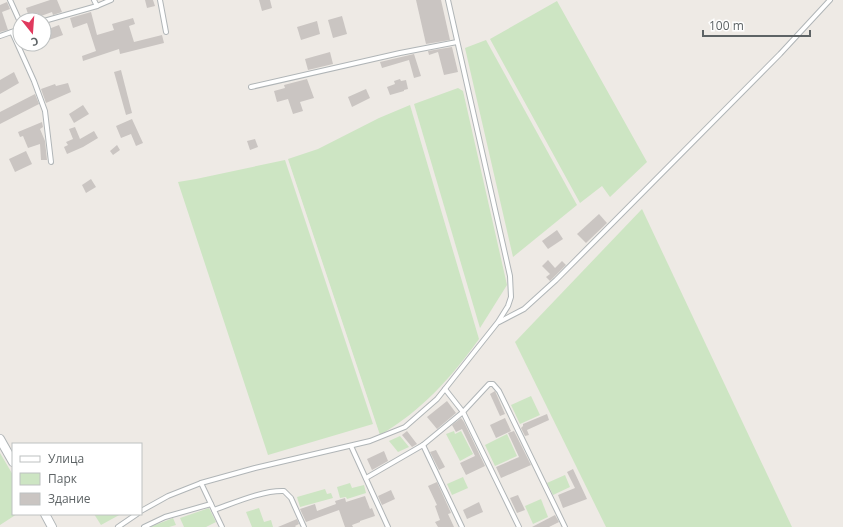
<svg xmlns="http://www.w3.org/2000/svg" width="843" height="527" font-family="'Open Sans',sans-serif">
	<rect width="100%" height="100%" fill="#eeeae5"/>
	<!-- green -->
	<g fill="#cde5c3">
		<path d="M557,1L647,162L610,197L602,186L580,203L490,39Z"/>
		<path d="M486,40L577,205L513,257L465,48Z"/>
		<path d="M458,88L463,91L507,285L480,328L414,104Z"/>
		<path d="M410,105L479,339C452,377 420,412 380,435L288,159L318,149L379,118Z"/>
		<path d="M285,160L373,424L268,455L178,182L196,179Z"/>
		<path d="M642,209L792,527H606L515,342Z"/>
		<path d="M531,396L540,415L520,424L511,405Z"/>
		<path d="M454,431L455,434L461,431L473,454L460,461L446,434Z"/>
		<path d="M507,434L517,456L495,466L485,445Z"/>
		<path d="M400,436L409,447L398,452L389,441Z"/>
		<path d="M0,453L13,475V514H17L0,525Z"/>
		<path d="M565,475L570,487L553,495L547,483Z"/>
		<path d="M463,477L468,488L452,495L447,484Z"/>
		<path d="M350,483L352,488L364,485L366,493L347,499L346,497L340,498L337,487Z"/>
		<path d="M325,489L327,494L331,493L333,498L300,507L297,497Z"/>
		<path d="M541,499L548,517L533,524L525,506Z"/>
		<path d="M209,508L216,522L206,527H184L180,518Z"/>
		<path d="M259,508L264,522L271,520L273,527H252L246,512Z"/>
		<path d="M94,514H121L101,525Z"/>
		<path d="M173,518L176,525L169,527H150Z"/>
	</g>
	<!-- building -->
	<g fill="#cac5c2">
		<path d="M50,0H57L62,12L53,15L52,12L30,20L26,8Z"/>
		<path d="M145,0H153L155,6L147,8Z"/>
		<path d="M259,0H270L272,8L262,11Z"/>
		<path d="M416,0H441L450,40L426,44Z"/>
		<path d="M7,2L10,9L2,12L8,30L0,32V5Z"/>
		<path d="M91,12L97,35L114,30L112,24L133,18L135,24L129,26L134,42L162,35L164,43L120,54L119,49L83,61L82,56L96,51L87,23L73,28L70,18Z"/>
		<path d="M342,16L347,34L333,38L328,20Z"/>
		<path d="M317,21L320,34L301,40L297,27Z"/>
		<path d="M59,25L63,35L49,40L46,30Z"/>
		<path d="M452,47L458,72L444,75L438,52L429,55L428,51Z"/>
		<path d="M330,52L333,64L308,70L305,59Z"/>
		<path d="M414,54L421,76L414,78L409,60L382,68L380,62Z"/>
		<path d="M121,70L132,113L126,115L114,72Z"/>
		<path d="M14,72L19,83L0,94V80Z"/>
		<path d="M307,79L314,98L300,102L303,111L293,114L288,99L277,102L274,91L285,88L284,85Z"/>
		<path d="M400,79L401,81L406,80L408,89L404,90V91L390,95L387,87L395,84L394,81Z"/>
		<path d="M68,83L71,92L46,103L41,89L55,84L56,86Z"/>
		<path d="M366,89L370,98L352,107L348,97Z"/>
		<path d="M35,94L39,104L0,124V112Z"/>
		<path d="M83,105L89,114L74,123L69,114Z"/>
		<path d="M132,119L143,143L136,146L131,134L121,138L116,126Z"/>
		<path d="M42,122L43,127L40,129L45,141L47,160H41L40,144L28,148L23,136L20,137L18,132Z"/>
		<path d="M75,127L80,139L94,131L98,138L83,147L67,154L64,147L68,145L66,142L73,139L69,129Z"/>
		<path d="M255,139L258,147L250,150L247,141Z"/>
		<path d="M117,145L120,150L113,155L110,151Z"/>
		<path d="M26,151L32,164L15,172L9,159Z"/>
		<path d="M91,179L96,187L86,193L82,185Z"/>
		<path d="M599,214L607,223L586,243L577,234Z"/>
		<path d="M557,230L563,239L548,249L542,241Z"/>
		<path d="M548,260L555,268L562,261L566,265L550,281L546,277L550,274L542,266Z"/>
		<path d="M495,391L505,414L500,416L490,394Z"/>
		<path d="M447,401L456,413L437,429L427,417Z"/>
		<path d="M547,414L549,420L527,430L529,435L525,436L521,428L523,426V424Z"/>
		<path d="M461,418L464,422L485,466L466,475L460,463L475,456L462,429L456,432L452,425Z"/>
		<path d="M505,418L511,431L496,438L490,425Z"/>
		<path d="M407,431L417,444L412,447L402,435Z"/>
		<path d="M514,431L531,465L501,478L496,467L519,457L508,433Z"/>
		<path d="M436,450L445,467L439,470L430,452Z"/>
		<path d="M384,451L388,461L372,470L367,459Z"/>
		<path d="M573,469L587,499L563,508L558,495L575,488L567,472Z"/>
		<path d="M437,482L451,513L448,514L454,527H438L435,522L440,520L435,506L437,505L428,486Z"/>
		<path d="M391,490L395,499L382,505L378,496Z"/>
		<path d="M518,495L525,510L517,513L510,498Z"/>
		<path d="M365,496L370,509L372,508L375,516L360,521V522L352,525L353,527H345L339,510L306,522L300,509L315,504L317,511L336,504L335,501L345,498L346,502Z"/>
		<path d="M479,502L483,512L467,519L463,510Z"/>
		<path d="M555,515L559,522L549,527H532Z"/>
		<path d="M297,519L299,524L295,526L296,527H278Z"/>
	</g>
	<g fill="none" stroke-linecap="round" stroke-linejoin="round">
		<defs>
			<g id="lane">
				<path d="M10,0L20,22"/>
				<path d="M94,0L97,6"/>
				<path d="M160,0L166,32"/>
				<path d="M44,21L97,6L111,0"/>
				<path d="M12,32L34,81L45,111L51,162"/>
				<path d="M0,36L20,29"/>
				<path d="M251,87L400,53L457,42"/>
				<path d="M499,322L524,309L556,280L780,54L830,0"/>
				<path d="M445,389L463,412L519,527"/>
				<path d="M423,445L463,412L489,384H493L499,391L565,527"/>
				<path d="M351,446L388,527"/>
				<path d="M366,478L423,445L462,527"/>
				<path d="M201,483L222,527"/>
				<path d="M214,510C234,503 263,490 284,491L291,498L304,527"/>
				<path d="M141,511L168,496L201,483L255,468L370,441L405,427L437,399L498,322L508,306L511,297L510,276L448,0"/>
				<path d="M118,527L137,514"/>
				<path d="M144,527L165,517L211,504"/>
			</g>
			<g id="street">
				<path d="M0,439L13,462"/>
				<path d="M45,514L52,527"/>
			</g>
		</defs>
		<!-- lane casing -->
		<use href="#lane" stroke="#b0b5b7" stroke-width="6"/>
		<!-- street casing -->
		<use href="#street" stroke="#b0b5b7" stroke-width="10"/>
		<!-- lane -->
		<use href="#lane" stroke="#fff" stroke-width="4"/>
		<!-- street -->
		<use href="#street" stroke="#fff" stroke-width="8"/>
	</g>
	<!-- legend -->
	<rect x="12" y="443" width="130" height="72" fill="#ffffff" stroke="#bec1c1"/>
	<rect x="20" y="456" width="20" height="6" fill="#ffffff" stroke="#bec1c1"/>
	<text x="48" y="463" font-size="12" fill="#5d6365">Улица</text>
	<rect x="20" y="473" width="20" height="12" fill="#cde5c3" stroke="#bec1c1"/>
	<text x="48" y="483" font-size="12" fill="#5d6365">Парк</text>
	<rect x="20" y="493" width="20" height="12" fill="#cac5c2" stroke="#bec1c1"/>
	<text x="48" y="503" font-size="12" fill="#5d6365">Здание</text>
	<!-- north arrow -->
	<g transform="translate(32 32) rotate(163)"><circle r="19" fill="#ffffff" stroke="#bec1c1"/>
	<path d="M0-3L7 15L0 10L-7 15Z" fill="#e0395d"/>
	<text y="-6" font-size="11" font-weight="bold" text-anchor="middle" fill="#5d6365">С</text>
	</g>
	<!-- scale -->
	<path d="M703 30v6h107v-6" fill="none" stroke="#5d6365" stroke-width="2"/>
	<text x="709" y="30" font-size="12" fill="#5d6365" stroke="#ffffff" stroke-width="3" paint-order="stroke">100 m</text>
</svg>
